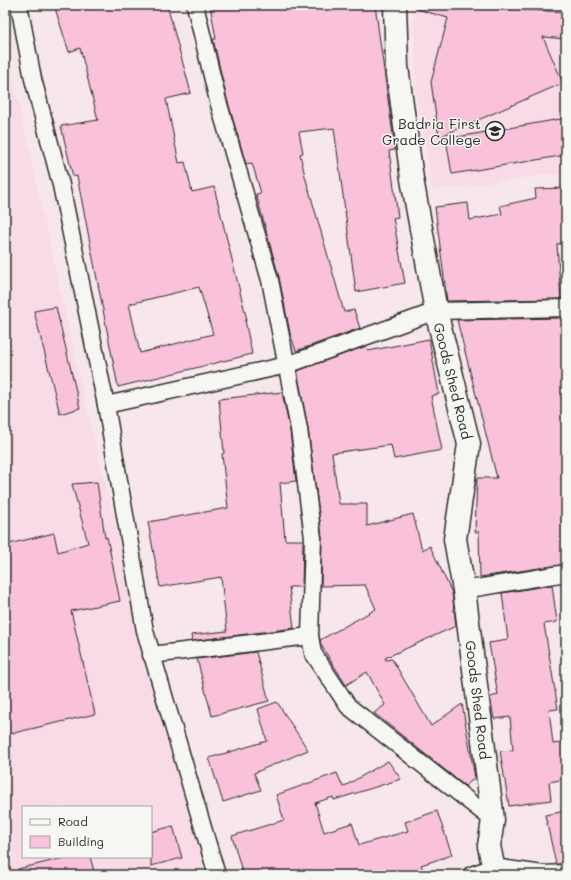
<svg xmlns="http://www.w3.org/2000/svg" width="571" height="880" font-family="Mali,sans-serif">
	<rect width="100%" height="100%" fill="#f7e6eb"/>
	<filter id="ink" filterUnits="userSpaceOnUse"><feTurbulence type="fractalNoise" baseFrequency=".025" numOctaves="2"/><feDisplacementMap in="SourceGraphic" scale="8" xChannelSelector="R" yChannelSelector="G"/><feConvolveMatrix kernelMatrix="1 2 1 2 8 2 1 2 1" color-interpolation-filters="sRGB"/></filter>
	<g filter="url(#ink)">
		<!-- built -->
		<g fill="#f8dbe6" fill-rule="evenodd">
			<path d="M414,5H566V172L433,190L416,89Z"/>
			<path d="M5,42L89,421L206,875H5ZM23,807H151V857H23Z"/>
		</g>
		<!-- building -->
		<g fill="#f9c2da" stroke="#2b2b2b" fill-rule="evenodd">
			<path d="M54,5H167L191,93L166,99L179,163L185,162L192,192L214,187L247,320H245L252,354L118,387L77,176L73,177L61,126L98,120L80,48L69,52ZM199,287L213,334L140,353L129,304Z"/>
			<path d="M210,5H375L395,150L389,151L398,217L393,218L405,283L356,292L334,128L299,132L303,153L300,154L305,176L344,312L354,310L360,328L296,351L290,333L279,277L256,194L261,193L252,163L246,164L227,99L213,39H216Z"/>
			<path d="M418,5H496L508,9L566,12V39L543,37L563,83L439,137L431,82L448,18L417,9Z"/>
			<path d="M566,118V155L452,174L446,139Z"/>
			<path d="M566,188V243L557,244L561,299L447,301L435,207L468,203L470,220L502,214L500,206L536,198L535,189Z"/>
			<path d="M56,307L80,408L60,414L34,311Z"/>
			<path d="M563,318V320H566V564L480,577L479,532H475L477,478H497L457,320Z"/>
			<path d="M429,339L439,394L431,396L442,450L394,459L391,445L332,453L339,504H367V526L413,514L422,550L430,546L452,593L456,626L385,658L386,660L392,659L431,726L462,704L475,778L465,786L374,713L385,705L367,672L346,685L321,645L320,640L376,609L365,585L321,586L322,537L308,428L297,371L366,346L368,351Z"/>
			<path d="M282,392L290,431L296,481L280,483L285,540H303L302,587H289L294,628L192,641L191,635L227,631L221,577L160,587L148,522L228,508L222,454L224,453L219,399Z"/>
			<path d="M97,482L105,538L107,537L120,601L71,611L95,714L5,735V545L54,533L58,552L88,543L72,484Z"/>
			<path d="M552,585L557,622L544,624L558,709L549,710L553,744L566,742V779L549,782L551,800L509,806L500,751L513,750L510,717L494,719L490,697L498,695L489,643L508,640L502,593Z"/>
			<path d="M256,652L269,701L212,716L197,659Z"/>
			<path d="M277,702L308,750L254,773L261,790L223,802L209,758L267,741L258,709Z"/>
			<path d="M388,761L401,779L334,800L333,797L315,803L324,832L352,823L359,845L408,831L405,822L437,811L452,855L421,865L425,875H243L232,836L284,820L276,795L337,773L343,787Z"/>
			<path d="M566,811V864H556L545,815Z"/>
			<path d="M173,826L182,858L151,866V832Z"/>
			<path d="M68,857H90L95,875H19L18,869Z"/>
		</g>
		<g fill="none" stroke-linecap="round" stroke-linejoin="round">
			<defs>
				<g id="street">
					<path d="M19,5L33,79L61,185L106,405L145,631L217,875"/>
					<path d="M195,5L218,101L270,280L299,429L313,538L310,636L313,653L348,706L493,820"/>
					<path d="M106,405L287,365L436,311L566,308"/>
					<path d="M464,590L566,573"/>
					<path d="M151,655L310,636"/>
					<path d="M471,875L494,867L543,874L566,873"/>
				</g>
				<path id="secondary" d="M395,5L397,67L412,179L436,311L469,444L455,539L464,590L493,820L489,846L495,875"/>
			</defs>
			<!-- street casing -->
			<use href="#street" stroke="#2b2b2b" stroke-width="19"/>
			<!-- secondary casing -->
			<use href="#secondary" stroke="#2b2b2b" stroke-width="25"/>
			<!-- street -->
			<use href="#street" stroke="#f6f6f2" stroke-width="16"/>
			<!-- secondary -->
			<use href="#secondary" stroke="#f6f6f2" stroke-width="22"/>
		</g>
	</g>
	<!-- icons -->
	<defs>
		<symbol id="university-ring" viewBox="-11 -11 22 22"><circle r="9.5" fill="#f6f6f2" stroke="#2b2b2b" stroke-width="1.5"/><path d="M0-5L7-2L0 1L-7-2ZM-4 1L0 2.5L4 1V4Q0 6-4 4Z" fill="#2b2b2b"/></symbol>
	</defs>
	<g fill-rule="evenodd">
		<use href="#university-ring" x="484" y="120" width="22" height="22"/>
	</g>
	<g text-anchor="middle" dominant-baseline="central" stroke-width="3" stroke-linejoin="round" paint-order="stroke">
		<!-- poi labels -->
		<g font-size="14" fill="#2b2b2b" stroke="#f6f6f2" text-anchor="end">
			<text x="481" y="123">Badria First<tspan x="481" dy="16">Grade College</tspan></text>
		</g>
		<!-- street labels -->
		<g font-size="14" fill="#2b2b2b" stroke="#f6f6f2">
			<text transform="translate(453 381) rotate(76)">Goods Shed Road</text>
			<text transform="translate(478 700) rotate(83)">Goods Shed Road</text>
		</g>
	</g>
	<!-- margin -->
	<rect width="571" height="880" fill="none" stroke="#f6f6f2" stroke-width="20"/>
	<rect x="10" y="10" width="551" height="860" fill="none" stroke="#2b2b2b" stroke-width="1.5" filter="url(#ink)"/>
	<!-- legend -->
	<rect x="22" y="806" width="130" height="52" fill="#f6f6f2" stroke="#a5a5a2"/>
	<rect x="30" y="819" width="20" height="6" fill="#f6f6f2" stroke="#a5a5a2"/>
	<text x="58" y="826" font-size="12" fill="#2b2b2b">Road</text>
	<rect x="30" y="836" width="20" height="12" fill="#f9c2da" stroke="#a5a5a2"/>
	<text x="58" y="846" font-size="12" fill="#2b2b2b">Building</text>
</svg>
